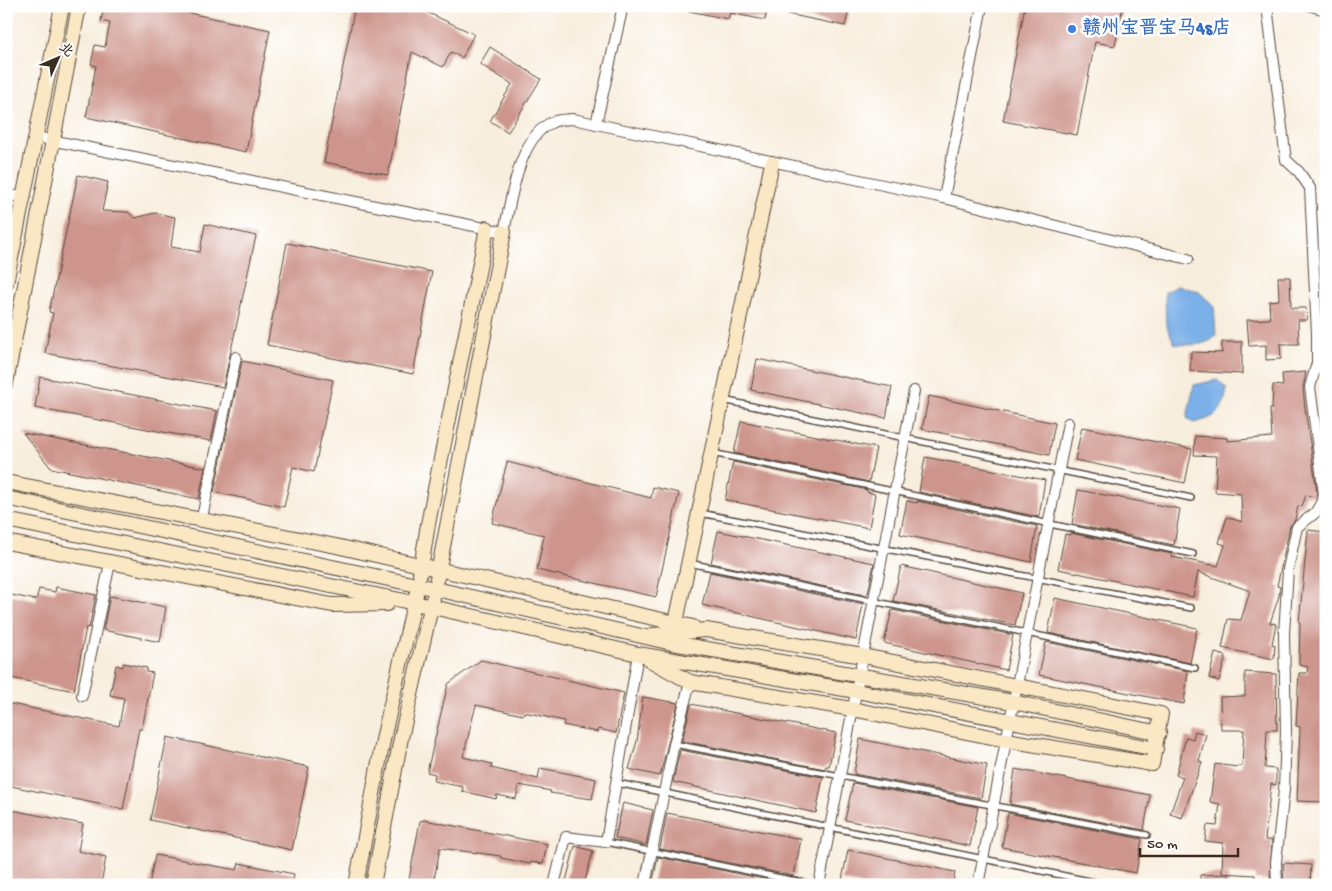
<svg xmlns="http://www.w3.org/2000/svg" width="1332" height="891" font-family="'Gochi Hand','LXGW WenKai TC',sans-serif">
	<rect width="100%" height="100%" fill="#fff"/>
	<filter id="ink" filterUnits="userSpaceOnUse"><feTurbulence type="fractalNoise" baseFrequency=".02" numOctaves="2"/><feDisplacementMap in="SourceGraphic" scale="10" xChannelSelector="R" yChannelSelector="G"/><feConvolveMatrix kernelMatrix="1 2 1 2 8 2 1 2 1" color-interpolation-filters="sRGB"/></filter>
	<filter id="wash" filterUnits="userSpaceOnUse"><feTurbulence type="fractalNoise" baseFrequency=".0096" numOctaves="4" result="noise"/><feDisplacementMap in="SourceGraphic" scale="20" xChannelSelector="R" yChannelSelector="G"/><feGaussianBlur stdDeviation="1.12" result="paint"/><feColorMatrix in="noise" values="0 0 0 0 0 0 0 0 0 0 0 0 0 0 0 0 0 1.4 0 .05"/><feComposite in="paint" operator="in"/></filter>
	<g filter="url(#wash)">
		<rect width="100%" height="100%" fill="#f8eede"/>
		<!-- water -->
		<g fill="#7bb0e8" stroke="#5b6d83">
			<path d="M1177,286L1198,291L1214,306L1216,336C1205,347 1190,345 1175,344L1166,325L1165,292Z"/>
			<path d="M1217,380L1227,389C1223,413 1216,418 1193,423L1187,418L1194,385Z"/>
		</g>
		<g id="blocks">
			<!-- building -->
			<g fill="#cd958c">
				<path d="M104,6H155L270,30L246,152L86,117L96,66L91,64L95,45L105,47L110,23L101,21Z"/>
				<path d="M355,6H421L420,9L474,34L462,58L451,52L443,67L412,52L388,175L324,162Z"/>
				<path d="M689,6H768L765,20L730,13L728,19L689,11Z"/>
				<path d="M774,6H850L845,26L773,11Z"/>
				<path d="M1025,6H1123L1115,46L1095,42L1077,135L1003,121Z"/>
				<path d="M490,47L541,79L508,132L490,121L512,84L480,64Z"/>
				<path d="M78,175L108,182L102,211L128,212L135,218L155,213L175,217L171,247L200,252L205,224L256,236L223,387L45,353L53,313L49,312Z"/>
				<path d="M287,243L432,272L413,374L267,345Z"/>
				<path d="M1278,277H1290L1291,308H1306L1307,320H1298L1299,344H1280L1281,359L1266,360V345L1249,346L1247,320L1270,319L1269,301L1279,300Z"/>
				<path d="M1222,342H1242V374L1190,371L1191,352L1222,353Z"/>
				<path d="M757,359L892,387L886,418L751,390Z"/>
				<path d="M242,361L333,380L314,472L293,467L284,507L214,492Z"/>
				<path d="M1306,372L1303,388L1305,408L1317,493L1316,497L1306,495L1302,506H1298L1295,520L1290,526L1277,586L1280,587L1279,596L1270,623L1276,624L1272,644L1275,645L1274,659L1222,648L1228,619L1241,620L1250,591L1198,572L1193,597L1058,569L1065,534L1070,535V533L1172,554V557L1218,566L1225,545L1219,543L1227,517L1242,522L1241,494L1215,492L1217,456L1194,455L1195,436L1227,438V441L1272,437L1270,409H1272L1273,385L1283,386L1282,374Z"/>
				<path d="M40,377L217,411L211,441L35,408Z"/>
				<path d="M929,396L1055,423L1049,455L922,429Z"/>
				<path d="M741,421L876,448L869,482L734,453Z"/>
				<path d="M1082,427L1192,449L1185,483L1075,460Z"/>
				<path d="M23,433L205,468L199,499L51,468Z"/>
				<path d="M925,457L1045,480L1039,517L919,492Z"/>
				<path d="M507,462L651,498L653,487L679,493L656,597L537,570L544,535L492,523Z"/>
				<path d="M733,462L867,490V492L875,494L869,528L725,500Z"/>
				<path d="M1078,490L1180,509L1174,545L1072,524Z"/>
				<path d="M907,501L917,503V501L1037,526L1031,562L900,534Z"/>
				<path d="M1308,530L1326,532V802L1297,801L1300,727L1296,726L1299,673H1307L1308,667L1299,665L1300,623H1299Z"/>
				<path d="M718,531L874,563L868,593L865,595L711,563Z"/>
				<path d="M901,566L1022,593L1015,625L893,601Z"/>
				<path d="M710,572L863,604L856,640L702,605Z"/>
				<path d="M56,587L96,595L89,628L86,627L74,691L6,677V594L36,600L39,589L55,592Z"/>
				<path d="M110,596L166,607L160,642L103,630Z"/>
				<path d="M1055,598L1197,628L1190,663L1048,633Z"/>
				<path d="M892,610L1013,635L1006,670L884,643Z"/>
				<path d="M1046,642L1188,671L1184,704L1039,675Z"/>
				<path d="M1215,653L1226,656L1219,681L1209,678Z"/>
				<path d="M481,660L624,693L616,733L598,729L597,732L563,725L564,721L542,716L524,712L523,715L476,705L463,757L492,764L491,768L538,779L540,768L596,779L592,799L550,793L551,791L519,785L516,799L497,795L496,799L462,791L463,787L434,781L435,774L427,772L448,684Z"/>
				<path d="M123,663L147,668L146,672L153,673L142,729H139L123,809L6,785V703L119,726L124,698L110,695L116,665L123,667Z"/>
				<path d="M1245,672L1276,674L1277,730H1267L1265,768L1276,769V785L1271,784L1265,840H1272L1270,880L1255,879V875L1222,873L1223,843L1205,841L1207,825L1217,826L1220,804L1210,802L1215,764L1237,767L1242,766L1244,730H1221L1220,697L1245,696Z"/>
				<path d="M643,697L678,703L660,776L629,769L637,741Z"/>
				<path d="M691,704L836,733L829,766H826L825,769L682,741Z"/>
				<path d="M1195,731L1206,734L1199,761L1202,762L1182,818L1170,814L1183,777L1176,775L1186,737L1193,739Z"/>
				<path d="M167,737L309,767L292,850L150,820Z"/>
				<path d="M860,739L987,765L981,798L854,774Z"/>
				<path d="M680,750L823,777L816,813L673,782Z"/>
				<path d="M1015,769L1150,795L1144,830L1010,804Z"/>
				<path d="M853,783L978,807L970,846L845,820Z"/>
				<path d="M623,803L653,810L646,845L615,838Z"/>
				<path d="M6,809L83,824L78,851L106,857L101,885H6Z"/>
				<path d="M667,813L801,839L794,876L660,849Z"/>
				<path d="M1008,813L1142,839L1136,873L1002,847Z"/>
				<path d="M424,820L547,844L543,864L531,862L530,864L501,858V856L440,848L433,885H408L420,821Z"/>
				<path d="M575,846L593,851L584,885H565Z"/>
				<path d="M848,850L955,872L953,885H863L842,880Z"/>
				<path d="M155,855L237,870L239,863L294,874L292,885H149Z"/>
				<path d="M658,857L792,885H652Z"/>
				<path d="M1283,863L1311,865L1310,885H1284Z"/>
				<path d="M1228,874L1229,885H1200V875Z"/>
			</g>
		</g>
	</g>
	<g filter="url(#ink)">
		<use href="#blocks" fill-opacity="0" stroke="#57473b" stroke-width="1"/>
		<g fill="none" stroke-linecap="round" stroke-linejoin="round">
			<defs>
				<g id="lane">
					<path d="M723,400L1191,498"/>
					<path d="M712,453L1193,554"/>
					<path d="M700,513L1191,608"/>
					<path d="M689,563L1195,668"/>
					<path d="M674,744L1147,835"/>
					<path d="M617,783L1109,885"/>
					<path d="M606,842L815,885"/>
				</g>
				<g id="street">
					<path d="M1267,6L1286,160L1299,172L1310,188L1317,334V363L1310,387L1324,494L1321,503L1315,513L1297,527L1288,569L1284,634L1286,731L1284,790L1276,862L1277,885"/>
					<path d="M1311,6L1326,10"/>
					<path d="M596,124L623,6"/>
					<path d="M36,137L504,232C511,200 519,135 553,122C559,119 567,120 573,119L944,198L1188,259"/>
					<path d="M6,194L24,198"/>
					<path d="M944,198L982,6"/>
					<path d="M201,522L236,357"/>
					<path d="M82,696L110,563"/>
					<path d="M554,885L566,837L606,842L638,654"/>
					<path d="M645,885L674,744L690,682"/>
					<path d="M819,885L914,391"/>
					<path d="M978,885L1068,423"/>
				</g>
				<g id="secondary">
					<path d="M6,283L62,6"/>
					<path d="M6,383L79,6"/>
					<path d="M6,482L336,546L693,627"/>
					<path d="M6,498L436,589L672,643L1013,702L1159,733"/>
					<path d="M6,520L415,603L638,654L856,691L1156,749"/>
					<path d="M6,542L332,605L387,604"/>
					<path d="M420,574L428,524L487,228"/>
					<path d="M437,578L504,232"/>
					<path d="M674,632L772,163"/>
					<path d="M650,660L690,682L852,709L1006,740L1152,764L1161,714L863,656L706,630L653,635"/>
					<path d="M356,885L384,735L416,595"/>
					<path d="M373,885L401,738L433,599"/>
				</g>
			</defs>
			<!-- lane casing -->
			<use href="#lane" stroke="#57473b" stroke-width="8"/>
			<!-- street casing -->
			<use href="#street" stroke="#57473b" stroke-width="12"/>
			<!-- secondary casing -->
			<use href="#secondary" stroke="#57473b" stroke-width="16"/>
			<!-- lane -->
			<use href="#lane" stroke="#fff" stroke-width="5"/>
			<!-- street -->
			<use href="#street" stroke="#fff" stroke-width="10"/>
			<!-- secondary -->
			<use href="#secondary" stroke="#fae7c3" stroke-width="14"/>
		</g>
	</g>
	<!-- markers -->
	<circle fill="#3f7fe0" stroke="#fff" stroke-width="2" cx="1072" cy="29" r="5"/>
	<g text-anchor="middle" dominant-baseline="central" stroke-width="5" stroke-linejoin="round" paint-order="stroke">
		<!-- shop labels -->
		<g font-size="19" font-weight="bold" fill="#366cbe" stroke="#fff" text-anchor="start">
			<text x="1082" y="29">赣州宝晋宝马4s店</text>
		</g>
	</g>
	<!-- margin -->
	<rect width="1332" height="891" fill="none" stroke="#fff" stroke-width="25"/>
	<!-- north arrow -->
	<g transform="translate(58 58) rotate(45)" stroke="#ffffff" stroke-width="4" paint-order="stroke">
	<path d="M0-4L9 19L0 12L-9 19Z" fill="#3b2a1e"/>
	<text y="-8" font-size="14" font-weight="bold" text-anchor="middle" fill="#3b2a1e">北</text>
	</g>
	<!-- scale -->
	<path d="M1140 848v8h98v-8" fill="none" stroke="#3b2a1e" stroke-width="2.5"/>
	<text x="1147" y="848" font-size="15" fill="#3b2a1e" stroke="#ffffff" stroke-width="4" paint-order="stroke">50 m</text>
</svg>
